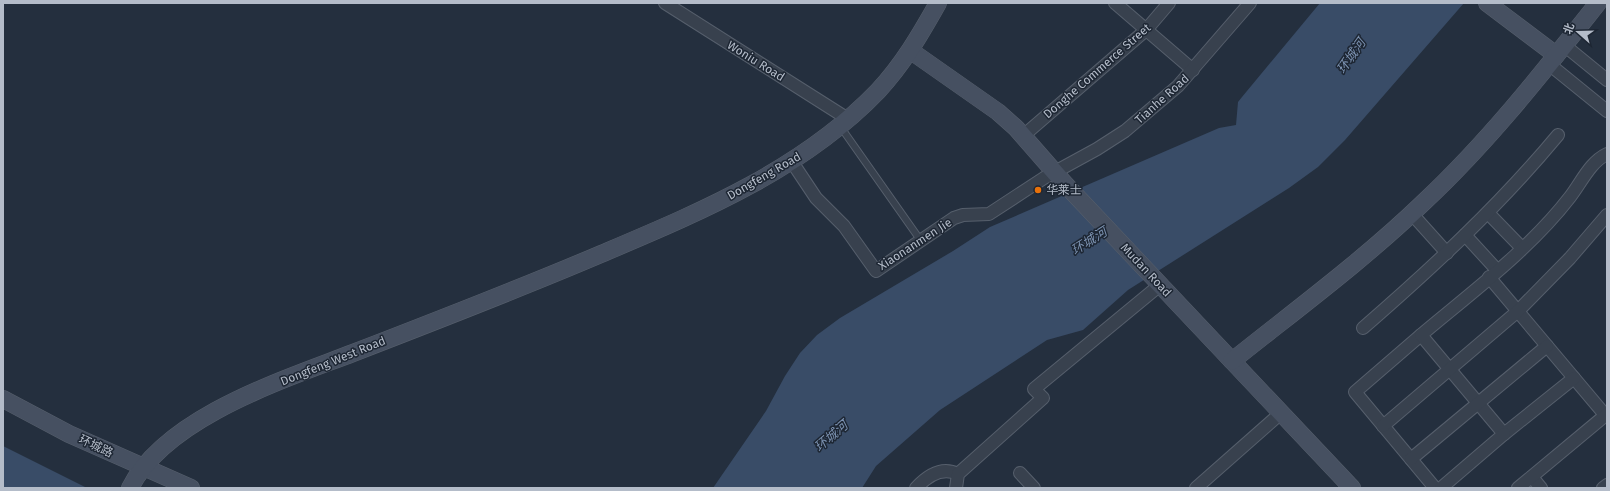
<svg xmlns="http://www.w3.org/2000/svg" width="1610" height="491" font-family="'Fira Sans','Noto Sans SC',sans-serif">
	<rect width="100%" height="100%" fill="#242f3e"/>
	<!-- water -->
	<g fill="#394c67">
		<path d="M1320,3H1464L1345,140L1318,167L1289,188L1128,290L1083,330L1047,340L940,410L876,466L862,488H713L766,411L785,376L800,353L817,335L840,318L953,251L990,227L1219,128L1236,125L1238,102L1242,97Z"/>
		<path d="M3,446L87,488H3Z"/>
	</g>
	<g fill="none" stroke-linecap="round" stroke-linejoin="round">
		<defs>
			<path id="lane" d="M840,126L921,241"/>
			<g id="street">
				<path d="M665,3L848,119"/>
				<path d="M1115,3L1193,70"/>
				<path d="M1564,45L1607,80"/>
				<path d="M1549,64L1607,111"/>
				<path d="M1023,136L1146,30L1169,3"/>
				<path d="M792,162L816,198L844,226L876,271L954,218L963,215L989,214L1044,178L1097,149L1125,131L1178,86L1250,3"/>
				<path d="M1488,213L1522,248"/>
				<path d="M1412,214L1447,253"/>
				<path d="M1465,235L1497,270"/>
				<path d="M1489,277L1606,416"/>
				<path d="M1363,328C1432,268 1499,206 1558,135"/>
				<path d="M1421,335L1355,392L1435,488"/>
				<path d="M1574,378L1504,434L1421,335C1472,292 1529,250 1570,197C1581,183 1590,162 1607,154"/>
				<path d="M1383,426L1518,311L1570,258L1607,215"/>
				<path d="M1411,459L1547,346"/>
				<path d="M1020,473L1034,488"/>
				<path d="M1532,477L1541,488"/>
				<path d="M916,488C928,475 942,466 958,474"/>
				<path d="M956,488L958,474L1043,398L1034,389L1160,285"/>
				<path d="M1196,488L1281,413"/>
				<path d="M1441,488L1504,434"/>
				<path d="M1518,488L1607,414"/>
				<path d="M1603,488L1607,485"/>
			</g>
			<g id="secondary">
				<path d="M1487,3L1556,55"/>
				<path d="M911,51L998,112L1016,128L1065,184L1352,488"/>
				<path d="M1232,361C1297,309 1365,259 1425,201C1489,141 1543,72 1598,3"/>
				<path d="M3,399L69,434L191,488"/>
				<path d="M130,488C166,417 283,380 353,353C436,321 519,289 601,254C700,212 802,170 878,91C903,64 920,35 938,3"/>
			</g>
		</defs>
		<!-- lane casing -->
		<use href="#lane" stroke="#565f6c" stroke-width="8"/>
		<!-- street casing -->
		<use href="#street" stroke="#565f6c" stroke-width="14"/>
		<!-- secondary casing -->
		<use href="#secondary" stroke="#565f6c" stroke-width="18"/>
		<!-- lane -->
		<use href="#lane" stroke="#38414e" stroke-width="6"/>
		<!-- street -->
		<use href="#street" stroke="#38414e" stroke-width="12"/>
		<!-- secondary -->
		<use href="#secondary" stroke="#465061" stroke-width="17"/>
	</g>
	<!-- markers -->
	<circle fill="#e8710a" stroke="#1d2633" stroke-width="1.5" cx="1038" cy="190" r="4"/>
	<g text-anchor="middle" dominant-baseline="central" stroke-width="3" stroke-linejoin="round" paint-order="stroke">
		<!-- street labels -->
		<g font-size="12" fill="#b4bcc9" stroke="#1d2633">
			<text transform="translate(756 61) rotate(32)">Woniu Road</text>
			<text transform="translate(1097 71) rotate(-41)">Donghe Commerce Street</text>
			<text transform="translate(1162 99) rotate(-42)">Tianhe Road</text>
			<text transform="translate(764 176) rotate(-30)">Dongfeng Road</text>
			<text transform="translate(915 244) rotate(-33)">Xiaonanmen Jie</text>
			<text transform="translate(1146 270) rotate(47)">Mudan Road</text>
			<text transform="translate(333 361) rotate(-22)">Dongfeng West Road</text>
			<text transform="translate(96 446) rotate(25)">环城路</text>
		</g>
		<!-- poi labels -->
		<g font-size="12" fill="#b4bcc9" stroke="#1d2633" text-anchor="start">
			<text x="1046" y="190">华莱士</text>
		</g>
		<!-- water labels -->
		<g font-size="13" font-style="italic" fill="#7c92b1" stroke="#1d2633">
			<text transform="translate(1351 56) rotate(-55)">环城河</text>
			<text transform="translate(1089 241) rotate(-32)">环城河</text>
			<text transform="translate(831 436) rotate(-40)">环城河</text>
		</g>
	</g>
	<!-- border -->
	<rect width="1610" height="491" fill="none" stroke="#b4bcc9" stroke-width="8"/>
	<!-- north arrow -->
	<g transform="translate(1578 32) rotate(290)" stroke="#1d2633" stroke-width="3" paint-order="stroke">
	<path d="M0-3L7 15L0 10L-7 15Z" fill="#b4bcc9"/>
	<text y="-6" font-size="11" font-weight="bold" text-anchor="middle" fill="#b4bcc9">北</text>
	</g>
</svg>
